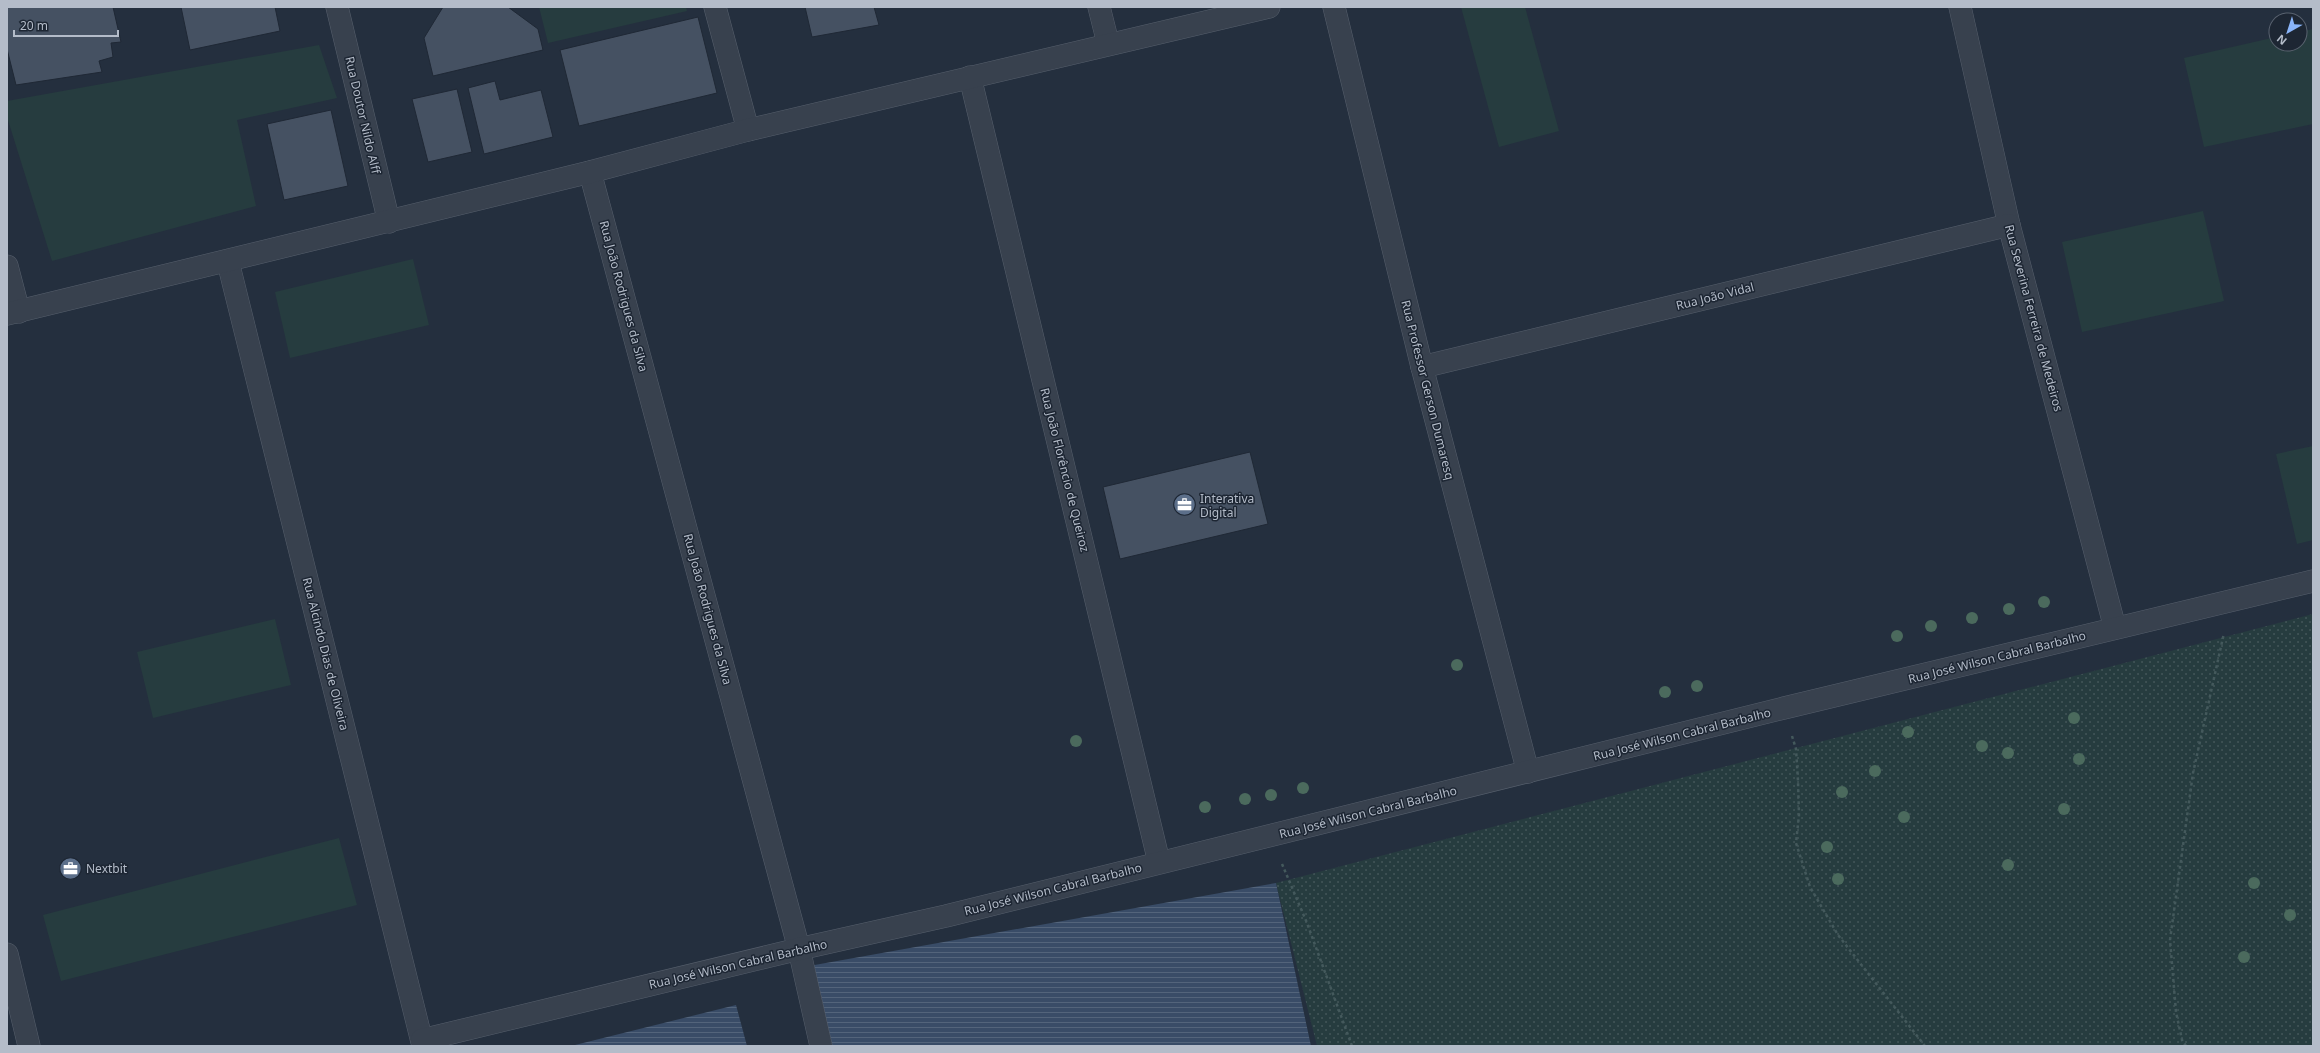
<svg xmlns="http://www.w3.org/2000/svg" width="2320" height="1053" font-family="'Noto Sans',sans-serif">
	<defs>
		<pattern id="park-dots" width="8" height="8" patternUnits="userSpaceOnUse"><rect width="8" height="8" fill="#263c3f"/><path d="M2 2h.1M6 6h.1" fill="none" stroke="#435659" stroke-width="1.8" stroke-linecap="round"/></pattern>
		<pattern id="water-rules" width="6" height="5" patternUnits="userSpaceOnUse"><rect width="6" height="5" fill="#394c67"/><path d="M0 2.5h6" fill="none" stroke="#53647b"/></pattern>
	</defs>
	<rect width="100%" height="100%" fill="#242f3e"/>
	<!-- grass -->
	<g fill="#263c3f">
		<path d="M539,7H686L687,11L548,43Z"/>
		<path d="M1461,7H1525L1559,131L1499,147Z"/>
		<path d="M2313,29V124L2204,147L2184,58L2276,37V44H2300V32Z"/>
		<path d="M319,45L337,98L237,120L256,206L52,261L7,117V101Z"/>
		<path d="M2203,211L2224,301L2082,332L2062,242Z"/>
		<path d="M413,259L429,325L290,358L275,292Z"/>
		<path d="M2313,446V540L2297,544L2276,454Z"/>
		<path d="M275,619L291,685L153,718L137,652Z"/>
		<path d="M339,838L357,905L61,981L43,915Z"/>
	</g>
	<!-- park -->
	<path fill="url(#park-dots)" d="M2313,614V1046H1317L1276,883Z"/>
	<!-- water -->
	<g fill="url(#water-rules)">
		<path d="M1276,883L1311,1046H829L809,966Z"/>
		<path d="M736,1005L747,1046H571Z"/>
	</g>
	<!-- building -->
	<g fill="#455162" stroke="#1f2835">
		<path d="M7,7H113L121,42L111,43L113,57L99,61L102,72L16,85L7,49Z"/>
		<path d="M181,7H275L280,31L190,50Z"/>
		<path d="M443,7H508L538,29L543,50L433,76L424,38Z"/>
		<path d="M805,7H874L879,25L812,37Z"/>
		<path d="M698,17L717,93L579,126L560,50Z"/>
		<path d="M495,81L500,100L541,90L553,137L484,154L468,88Z"/>
		<path d="M457,89L472,152L428,162L412,99Z"/>
		<path d="M331,110L348,186L284,200L267,124Z"/>
		<path d="M1250,452L1268,524L1120,559L1103,487Z"/>
	</g>
	<g fill="none" stroke-linecap="round" stroke-linejoin="round">
		<defs>
			<g id="minor">
				<path d="M337,7L389,222"/>
				<path d="M715,7L748,130"/>
				<path d="M1099,7L1108,43"/>
				<path d="M1334,7L1422,367L1528,772"/>
				<path d="M1960,7L2009,225L2115,628"/>
				<path d="M970,77L1159,862"/>
				<path d="M590,172L799,949L821,1046"/>
				<path d="M228,262L423,1046"/>
				<path d="M7,266L19,312"/>
				<path d="M7,314L590,172L748,130L1269,7"/>
				<path d="M1422,367L2009,225"/>
				<path d="M7,954L29,1046"/>
				<path d="M422,1040L799,949L946,916L1784,708L2313,581"/>
			</g>
		</defs>
		<!-- minor casing -->
		<use href="#minor" stroke="#565f6c" stroke-width="23"/>
		<!-- path -->
		<g stroke="#44595c" stroke-width="2.5" stroke-dasharray="3 3" stroke-linecap="butt">
			<path d="M1792,736L1796,749L1798,781L1799,815L1796,843L1810,887L1838,935L1925,1046"/>
			<path d="M1282,864L1307,923L1352,1046"/>
			<path d="M2186,1046L2182,1040L2176,1012L2170,940L2193,773L2224,633"/>
		</g>
		<!-- minor -->
		<use href="#minor" stroke="#38414e" stroke-width="22"/>
	</g>
	<!-- trees -->
	<g fill="#4b6a5d">
		<circle cx="2044" cy="602" r="6"/>
		<circle cx="2009" cy="609" r="6"/>
		<circle cx="1972" cy="618" r="6"/>
		<circle cx="1931" cy="626" r="6"/>
		<circle cx="1897" cy="636" r="6"/>
		<circle cx="1457" cy="665" r="6"/>
		<circle cx="1697" cy="686" r="6"/>
		<circle cx="1665" cy="692" r="6"/>
		<circle cx="2074" cy="718" r="6"/>
		<circle cx="1908" cy="732" r="6"/>
		<circle cx="1076" cy="741" r="6"/>
		<circle cx="1982" cy="746" r="6"/>
		<circle cx="2008" cy="753" r="6"/>
		<circle cx="2079" cy="759" r="6"/>
		<circle cx="1875" cy="771" r="6"/>
		<circle cx="1303" cy="788" r="6"/>
		<circle cx="1842" cy="792" r="6"/>
		<circle cx="1271" cy="795" r="6"/>
		<circle cx="1245" cy="799" r="6"/>
		<circle cx="1205" cy="807" r="6"/>
		<circle cx="2064" cy="809" r="6"/>
		<circle cx="1904" cy="817" r="6"/>
		<circle cx="1827" cy="847" r="6"/>
		<circle cx="2008" cy="865" r="6"/>
		<circle cx="1838" cy="879" r="6"/>
		<circle cx="2254" cy="883" r="6"/>
		<circle cx="2290" cy="915" r="6"/>
		<circle cx="2244" cy="957" r="6"/>
	</g>
	<!-- icons -->
	<defs>
		<symbol id="office-disc" viewBox="-11 -11 22 22"><circle r="9.5" fill="#5c6f8a" stroke="#1d2633"/><path d="M-6-3h4V-5.5h4V-3h4V5H-6ZM-1-4.5V-3h2v-1.5ZM-6 0V1H6V0Z" fill="#fff"/></symbol>
	</defs>
	<g fill-rule="evenodd">
		<use href="#office-disc" x="1172" y="492" width="25" height="25"/>
		<use href="#office-disc" x="58" y="856" width="25" height="25"/>
	</g>
	<g text-anchor="middle" dominant-baseline="central" stroke-width="3" stroke-linejoin="round" paint-order="stroke">
		<!-- street labels -->
		<g font-size="12" fill="#b4bcc9" stroke="#1d2633">
			<text transform="translate(363 115) rotate(77)">Rua Doutor Nildo Alff</text>
			<text transform="translate(624 296) rotate(75)">Rua João Rodrigues da Silva</text>
			<text transform="translate(1715 296) rotate(-14)">Rua João Vidal</text>
			<text transform="translate(2034 318) rotate(75)">Rua Severina Ferreira de Medeiros</text>
			<text transform="translate(1428 390) rotate(76)">Rua Professor Gerson Dumaresq</text>
			<text transform="translate(1065 470) rotate(76)">Rua João Florêncio de Queiroz</text>
			<text transform="translate(708 609) rotate(75)">Rua João Rodrigues da Silva</text>
			<text transform="translate(326 654) rotate(76)">Rua Alcindo Dias de Oliveira</text>
			<text transform="translate(1997 657) rotate(-14)">Rua José Wilson Cabral Barbalho</text>
			<text transform="translate(1682 734) rotate(-14)">Rua José Wilson Cabral Barbalho</text>
			<text transform="translate(1368 812) rotate(-14)">Rua José Wilson Cabral Barbalho</text>
			<text transform="translate(1053 889) rotate(-14)">Rua José Wilson Cabral Barbalho</text>
			<text transform="translate(738 964) rotate(-13)">Rua José Wilson Cabral Barbalho</text>
		</g>
		<!-- poi labels -->
		<g font-size="12" fill="#b4bcc9" stroke="#1d2633" text-anchor="start">
			<text x="1200" y="498">Interativa<tspan x="1200" dy="14">Digital</tspan></text>
			<text x="86" y="868">Nextbit</text>
		</g>
	</g>
	<!-- border -->
	<rect width="2320" height="1053" fill="none" stroke="#b4bcc9" stroke-width="16"/>
	<!-- north arrow -->
	<g transform="translate(2288 32) rotate(219)"><circle r="19" fill="#1d2633" stroke="#59626f"/>
	<path d="M0-3L7 15L0 10L-7 15Z" fill="#8ab4f8"/>
	<text y="-6" font-size="11" font-weight="bold" text-anchor="middle" fill="#b4bcc9">N</text>
	</g>
	<!-- scale -->
	<path d="M14 30v6h104v-6" fill="none" stroke="#b4bcc9" stroke-width="2"/>
	<text x="20" y="30" font-size="12" fill="#b4bcc9" stroke="#1d2633" stroke-width="3" paint-order="stroke">20 m</text>
</svg>
